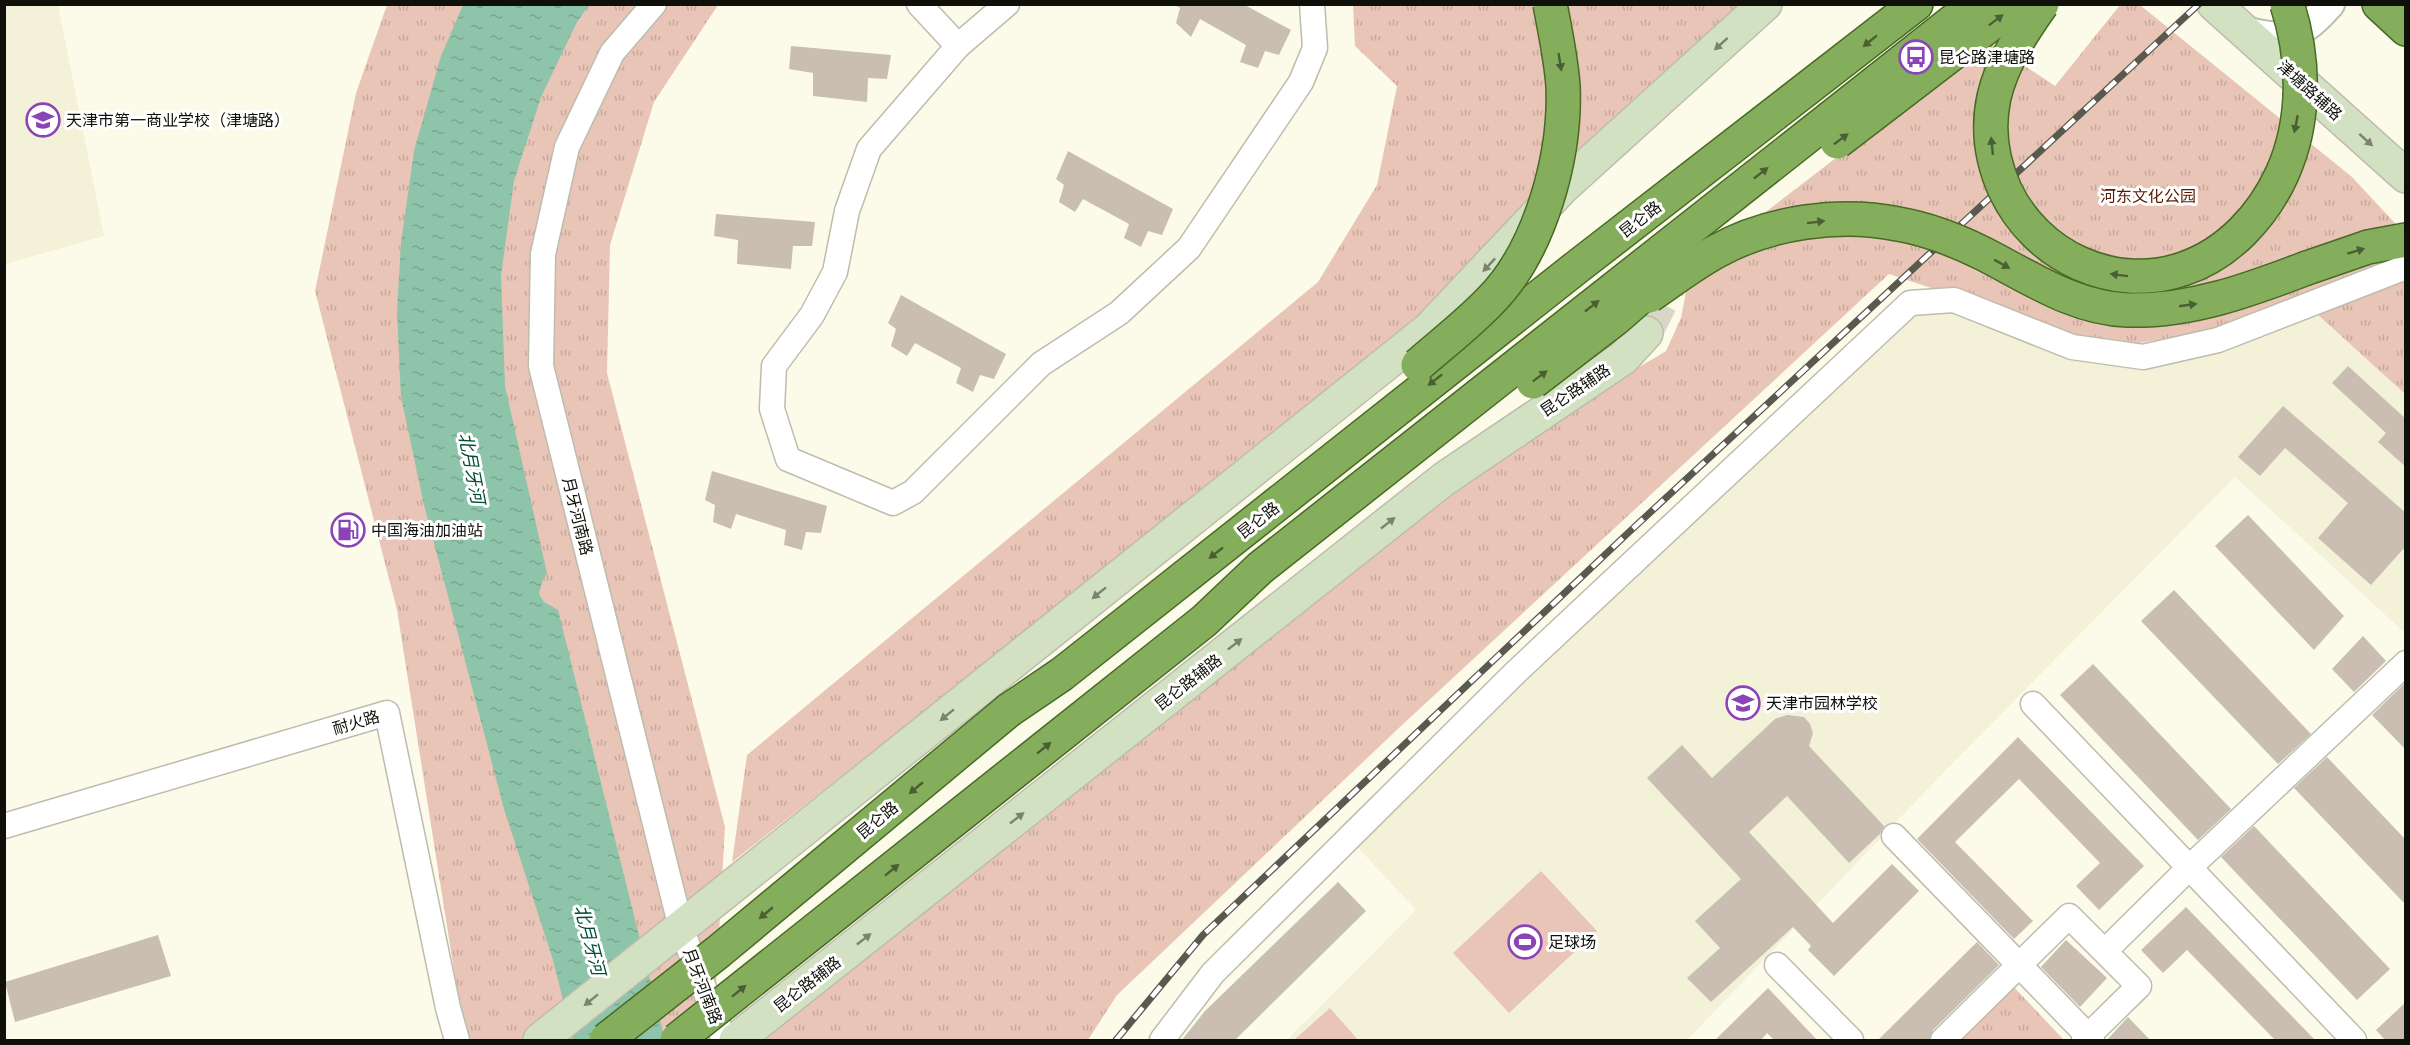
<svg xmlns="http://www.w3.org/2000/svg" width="2410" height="1045" font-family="'Archivo Narrow','Noto Sans SC',sans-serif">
	<defs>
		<pattern id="park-tufts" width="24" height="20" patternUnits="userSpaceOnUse" patternTransform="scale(1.5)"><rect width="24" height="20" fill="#e9c5b7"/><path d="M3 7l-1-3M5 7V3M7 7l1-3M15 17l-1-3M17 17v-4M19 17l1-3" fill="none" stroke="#c7a89c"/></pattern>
		<pattern id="water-ripples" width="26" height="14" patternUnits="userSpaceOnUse" patternTransform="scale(1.5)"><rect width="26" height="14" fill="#8ec4a9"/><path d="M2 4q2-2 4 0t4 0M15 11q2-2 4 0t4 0" fill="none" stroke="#79a790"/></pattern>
	</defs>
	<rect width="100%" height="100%" fill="#fcfbea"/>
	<!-- built -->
	<g fill="#f4f1d9">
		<path d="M5,4L58,5L104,236L5,264Z"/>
		<path d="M1914,293L2126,352L2305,303L2405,394V633L2235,477L1944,772L1687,1040H1287L1416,910L1339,827Z"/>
	</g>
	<!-- grass -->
	<g fill="#e9c5b7">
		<path d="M1541,871L1597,931L1509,1013L1453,953Z"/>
		<path d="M1330,1008L1358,1040H1294Z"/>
	</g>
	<!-- park -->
	<g fill="url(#park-tufts)">
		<path d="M387,5H718L654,102L610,245L607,373L725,827L713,1040H465L397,610L315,291L356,93Z"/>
		<path d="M1353,5H1741L1441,300L1354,374L732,862L747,755L1318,282L1377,185L1397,86L1355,46Z"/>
		<path d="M2120,5H2140L2352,177L2405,234V394L2305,303L2244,325L2128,345L2092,342L1889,274L1401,726L1117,995L1088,1040H763L772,1019L1509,445L1666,351L1681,318L1687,287L1767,211L1988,41L2055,86Z"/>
		<path d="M2011,984L2063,1039L1955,1040Z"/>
	</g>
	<!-- water -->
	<path fill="url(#water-ripples)" d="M463,5H589L577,22L541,97L514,181L501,276L505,386L547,573L542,582L539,594L544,602L558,610L665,1040H573L553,960L504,809L424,505L401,397L397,312L401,243L414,151L441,56Z"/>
	<!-- building -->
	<g fill="#c9beb1">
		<path d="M1173,4H1243L1291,30L1279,55L1265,51L1258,68L1240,62L1246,45L1200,19L1191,37L1176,23L1180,8Z"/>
		<path d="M791,46L891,55L887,79L868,78L867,102L813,96V73L789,69Z"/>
		<path d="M1068,151L1173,209L1162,235L1148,231L1141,247L1124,238L1129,224L1083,199L1075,212L1059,202L1064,185L1056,179Z"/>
		<path d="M716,214L815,222L812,246H793L791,269L737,264L738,240L714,236Z"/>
		<path d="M901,295L1006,354L994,379L980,375L973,392L956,383L961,368L915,343L907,356L891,346L896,329L888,323Z"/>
		<path d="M2348,366L2406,419V467L2378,442L2386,433L2332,383Z"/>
		<path d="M2283,406L2406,513V546L2371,585L2318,538L2348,503L2285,448L2260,476L2238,457Z"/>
		<path d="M712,471L827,506L821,533L806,532L802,550L784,545L786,530L736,514L731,529L713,522L715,505L705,500Z"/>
		<path d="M2248,515L2344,616L2314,650L2215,546Z"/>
		<path d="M2174,590L2311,734L2278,764L2141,621Z"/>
		<path d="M2363,636L2386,661L2354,692L2332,669Z"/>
		<path d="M2093,664L2231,809L2198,840L2060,695Z"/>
		<path d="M2404,684L2406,685V750L2372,715Z"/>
		<path d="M1787,715L1804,717L1810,724L1813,733L1809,746L1884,826L1880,834L1849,863L1787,796L1749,832L1833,923L1892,864L1919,891L1834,976L1808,950L1811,946L1793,927L1711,1002L1687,978L1720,948L1695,921L1741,879L1647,778L1682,745L1712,778L1775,719Z"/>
		<path d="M2018,737L2144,866L2099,910L2076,886L2100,863L2019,779L1955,842L2033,921L2014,939L1917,839Z"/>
		<path d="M2327,757L2406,840V905L2294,788Z"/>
		<path d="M2254,826L2390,969L2357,1000L2221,857Z"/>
		<path d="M1338,882L1366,911L1234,1041H1181L1205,1011Z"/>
		<path d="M2186,907L2316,1041H2276L2187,950L2163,973L2141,950Z"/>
		<path d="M158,935L171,976L15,1022L5,982Z"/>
		<path d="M2066,940L2107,978L2080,1007L2041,967Z"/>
		<path d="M1977,942L1999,965L1933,1030L1929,1041H1877Z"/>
		<path d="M1768,988L1818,1041H1775L1767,1033L1760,1041H1714Z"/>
		<path d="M2406,1002V1041H2386L2376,1030Z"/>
		<path d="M2128,1017L2151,1041H2106Z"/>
	</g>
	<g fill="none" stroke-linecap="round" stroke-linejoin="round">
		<!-- secondary-tunnel -->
		<path stroke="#d9d8c8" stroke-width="33" stroke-dasharray="33 16" stroke-linecap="butt" d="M1646,333L1677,271"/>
		<defs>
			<g id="minor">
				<path d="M654,4L612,53L567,147L543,254L541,366L681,928L724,1040"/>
				<path d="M919,4L958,46"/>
				<path d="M1007,4L958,46L869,149L847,211L835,272L812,315L774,366L772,409L788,459L893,503L913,492L1041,364L1119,313L1189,248L1301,82L1315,48L1312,4"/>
				<path d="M2033,704L2354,1040"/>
				<path d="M4,826L387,713L448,1008L457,1040"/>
				<path d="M1894,836L2092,1040"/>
				<path d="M2105,951L2189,868L2406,663"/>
				<path d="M1777,965L1851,1040"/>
				<path d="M1162,1040L1213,973L1516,672L1910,303L1954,300L2072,347L2143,357L2218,340L2406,267"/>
				<path d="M1943,1040L2069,916L2139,986L2084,1040"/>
			</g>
			<path id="tertiary" d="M2245,31C2287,43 2301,36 2330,4"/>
			<g id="secondary">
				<path d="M2214,4L2406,176"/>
				<path d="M540,1040L1428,330L1563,187L1765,4"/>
				<path d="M736,1040L1444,479L1623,358L1646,333"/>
			</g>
			<g id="trunk">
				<path d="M2379,4L2406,29"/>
				<path d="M2307,268L2368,247L2406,240"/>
				<path d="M1009,710L1062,674L1577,267L1916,4"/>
			</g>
		</defs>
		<!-- minor casing -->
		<use href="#minor" stroke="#bebcad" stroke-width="27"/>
		<!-- tertiary casing -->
		<use href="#tertiary" stroke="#bebcad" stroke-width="32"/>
		<!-- secondary casing -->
		<use href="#secondary" stroke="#bebcad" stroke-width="36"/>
		<!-- trunk casing -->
		<use href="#trunk" stroke="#486a25" stroke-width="36"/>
		<!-- minor -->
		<use href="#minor" stroke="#fff" stroke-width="24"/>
		<!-- tertiary -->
		<use href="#tertiary" stroke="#fff" stroke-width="28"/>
		<!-- secondary -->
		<use href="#secondary" stroke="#d1e1c2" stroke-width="33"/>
		<!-- trunk -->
		<use href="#trunk" stroke="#84ae5c" stroke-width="33"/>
		<defs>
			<path id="rail" d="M1116,1040L1203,935L1628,533L2199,4"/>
		</defs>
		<!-- rail casing -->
		<use href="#rail" stroke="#59594f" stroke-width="7"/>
		<!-- rail -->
		<use href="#rail" stroke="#fff" stroke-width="4.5" stroke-dasharray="14" stroke-linecap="butt"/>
		<defs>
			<g id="trunk-bridge">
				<path d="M2042,4C2022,32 2002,63 1994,97C1987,129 1992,161 2005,190C2036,256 2113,293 2183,269C2228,254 2263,216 2282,174C2306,121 2305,59 2287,4"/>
				<path d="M1837,142L2017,4"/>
				<path d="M1649,296C1671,281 1693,264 1717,251C1769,222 1840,212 1898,224C1927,229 1958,241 1984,254C2029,277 2074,308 2127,310C2190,312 2249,290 2307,268"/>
				<path d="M1418,365C1442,344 1468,324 1490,301C1540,251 1566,156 1563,86C1561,58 1555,31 1550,4"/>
				<path d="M1533,382L1615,319L1663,277"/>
				<path d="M606,1040L718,952L1009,710"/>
				<path d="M677,1040L1204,621L1260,568L1975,4"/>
			</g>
		</defs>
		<!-- trunk-bridge casing -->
		<use href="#trunk-bridge" stroke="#486a25" stroke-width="36" stroke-linecap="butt"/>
		<!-- trunk-bridge -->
		<use href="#trunk-bridge" stroke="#84ae5c" stroke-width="33"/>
	</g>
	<!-- one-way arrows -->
	<defs><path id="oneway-solid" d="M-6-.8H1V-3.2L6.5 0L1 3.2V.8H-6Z" transform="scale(1.5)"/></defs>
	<g fill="#4a5f33">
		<use href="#oneway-solid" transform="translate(1996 20) rotate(-37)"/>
		<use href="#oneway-solid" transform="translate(1870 41) rotate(141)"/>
		<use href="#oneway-solid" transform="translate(1560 62) rotate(81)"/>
		<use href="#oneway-solid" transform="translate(2296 124) rotate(101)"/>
		<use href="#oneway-solid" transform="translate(1841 139) rotate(-37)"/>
		<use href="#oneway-solid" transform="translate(1992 146) rotate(-96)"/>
		<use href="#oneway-solid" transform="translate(1761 173) rotate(-38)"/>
		<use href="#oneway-solid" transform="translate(1816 222) rotate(-7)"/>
		<use href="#oneway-solid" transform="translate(2356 251) rotate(-17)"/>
		<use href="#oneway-solid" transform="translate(2002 264) rotate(29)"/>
		<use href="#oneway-solid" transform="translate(2119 275) rotate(-173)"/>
		<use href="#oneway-solid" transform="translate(2188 305) rotate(-8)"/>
		<use href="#oneway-solid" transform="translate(1592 306) rotate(-38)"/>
		<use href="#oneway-solid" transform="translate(1540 376) rotate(-37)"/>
		<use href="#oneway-solid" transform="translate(1435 380) rotate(142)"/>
		<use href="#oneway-solid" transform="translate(1216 553) rotate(142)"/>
		<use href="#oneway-solid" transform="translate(1044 748) rotate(-39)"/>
		<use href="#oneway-solid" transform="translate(916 788) rotate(140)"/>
		<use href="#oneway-solid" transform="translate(892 870) rotate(-39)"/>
		<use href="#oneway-solid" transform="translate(766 913) rotate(140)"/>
		<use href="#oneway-solid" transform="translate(739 991) rotate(-39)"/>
	</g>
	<g fill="#7a836f">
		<use href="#oneway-solid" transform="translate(1721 44) rotate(138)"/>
		<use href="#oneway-solid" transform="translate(2366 140) rotate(42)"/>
		<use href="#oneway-solid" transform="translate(1489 265) rotate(133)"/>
		<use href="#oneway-solid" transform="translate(1388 523) rotate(-38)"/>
		<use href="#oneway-solid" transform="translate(1099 593) rotate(141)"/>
		<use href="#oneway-solid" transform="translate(1235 644) rotate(-38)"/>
		<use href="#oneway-solid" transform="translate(947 715) rotate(141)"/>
		<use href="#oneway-solid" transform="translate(1017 818) rotate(-38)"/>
		<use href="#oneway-solid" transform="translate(864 939) rotate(-38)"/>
		<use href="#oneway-solid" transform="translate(591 1000) rotate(141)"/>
	</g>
	<!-- icons -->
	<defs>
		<symbol id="bus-ring" viewBox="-11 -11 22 22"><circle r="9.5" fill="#fff" stroke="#8b44b7" stroke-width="1.5"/><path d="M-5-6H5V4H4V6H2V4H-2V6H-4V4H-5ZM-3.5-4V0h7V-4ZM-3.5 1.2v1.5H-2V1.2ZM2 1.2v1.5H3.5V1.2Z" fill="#8b44b7"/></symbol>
		<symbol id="school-ring" viewBox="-11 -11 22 22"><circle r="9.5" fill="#fff" stroke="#8b44b7" stroke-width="1.5"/><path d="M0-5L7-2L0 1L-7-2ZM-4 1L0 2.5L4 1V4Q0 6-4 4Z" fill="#8b44b7"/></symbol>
		<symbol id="fuel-ring" viewBox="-11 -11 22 22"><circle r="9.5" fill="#fff" stroke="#8b44b7" stroke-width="1.5"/><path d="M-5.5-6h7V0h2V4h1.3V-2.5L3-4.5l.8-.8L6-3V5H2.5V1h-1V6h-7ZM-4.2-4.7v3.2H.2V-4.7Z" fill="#8b44b7"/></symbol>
		<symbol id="stadium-ring" viewBox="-11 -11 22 22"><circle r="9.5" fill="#fff" stroke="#8b44b7" stroke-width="1.5"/><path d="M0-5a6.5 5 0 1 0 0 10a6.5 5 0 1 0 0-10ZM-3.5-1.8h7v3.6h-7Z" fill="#8b44b7"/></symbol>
	</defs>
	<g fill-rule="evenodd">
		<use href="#bus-ring" x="1897" y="38" width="38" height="38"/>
		<use href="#school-ring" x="24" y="101" width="38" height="38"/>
		<use href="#fuel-ring" x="329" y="511" width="38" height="38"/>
		<use href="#school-ring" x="1724" y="684" width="38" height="38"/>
		<use href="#stadium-ring" x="1506" y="923" width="38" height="38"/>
	</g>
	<g text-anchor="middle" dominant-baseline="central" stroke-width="6" stroke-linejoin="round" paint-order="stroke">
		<!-- poi labels -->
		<g font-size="16" fill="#10100a" stroke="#fff" text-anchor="start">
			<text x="1939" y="57">昆仑路津塘路</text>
			<text x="66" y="120">天津市第一商业学校（津塘路）</text>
			<text x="371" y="530">中国海油加油站</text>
			<text x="1766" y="703">天津市园林学校</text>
			<text x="1548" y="942">足球场</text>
		</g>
		<!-- street labels -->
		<g font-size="16" fill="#10100a" stroke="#fff">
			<text transform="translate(2310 90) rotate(42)">津塘路辅路</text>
			<text transform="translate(1640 219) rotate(-38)">昆仑路</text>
			<text transform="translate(1575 390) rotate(-34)">昆仑路辅路</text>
			<text transform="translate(578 516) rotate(76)">月牙河南路</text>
			<text transform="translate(1258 520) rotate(-38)">昆仑路</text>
			<text transform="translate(1188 682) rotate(-38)">昆仑路辅路</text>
			<text transform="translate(356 722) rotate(-16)">耐火路</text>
			<text transform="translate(877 820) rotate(-40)">昆仑路</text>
			<text transform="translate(807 984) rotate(-38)">昆仑路辅路</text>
			<text transform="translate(703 986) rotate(69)">月牙河南路</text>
		</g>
		<!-- park labels -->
		<g font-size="16" fill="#581a00" stroke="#fff">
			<text x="2148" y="196">河东文化公园</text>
		</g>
		<!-- water labels -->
		<g font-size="18" font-style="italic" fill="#044d34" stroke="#fff">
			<text transform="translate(472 468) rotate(79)">北月牙河</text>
			<text transform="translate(590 940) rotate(75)">北月牙河</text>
		</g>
	</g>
	<!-- border -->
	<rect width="2410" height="1045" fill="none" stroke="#10100a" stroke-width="12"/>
</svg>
